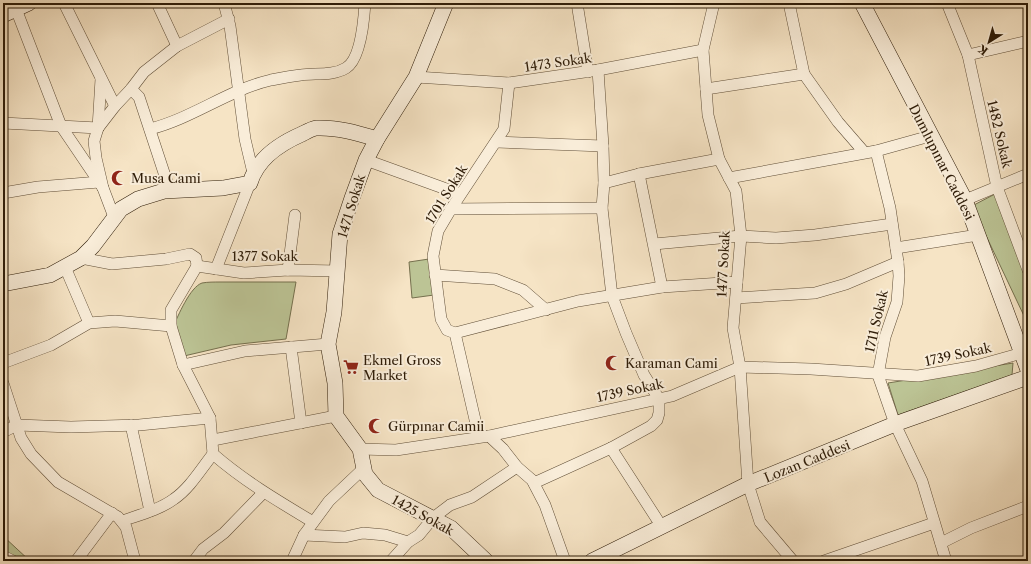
<svg xmlns="http://www.w3.org/2000/svg" width="1031" height="564" font-family="'Libre Caslon Text',serif">
	<rect width="100%" height="100%" fill="#f6e4c5"/>
	<filter id="stains"><feTurbulence type="fractalNoise" baseFrequency=".005" numOctaves="4"/><feColorMatrix values="0 0 0 0 .2 0 0 0 0 .09 0 0 0 0 .02 0 0 0 .5 -.17"/></filter>
	<radialGradient id="worn" r=".72"><stop offset=".6" stop-color="#630" stop-opacity="0"/><stop offset="1" stop-color="#630" stop-opacity=".3"/></radialGradient>
	<!-- green -->
	<g fill="#bcc495" stroke="#75704e">
		<path d="M995,194L1028,284V317L1025,318L972,206Z"/>
		<path d="M429,259L434,295L412,298L409,262Z"/>
		<path d="M220,282H296L286,339L231,345L184,356L173,327C178,316 190,287 202,283C207,282 215,282 220,282Z"/>
		<path d="M1013,363L1012,375L898,415L888,383Z"/>
		<path d="M3,536L30,561H13L3,556Z"/>
	</g>
	<g fill="none" stroke-linecap="round" stroke-linejoin="round">
		<defs>
			<g id="street">
				<path d="M64,3L115,106"/>
				<path d="M157,3L177,46"/>
				<path d="M224,3L230,26L245,139L253,173"/>
				<path d="M577,3L588,72"/>
				<path d="M714,3L703,50L708,115L719,159L736,191L741,236L733,328L740,367L748,484L760,522L793,561"/>
				<path d="M789,3L804,74L838,122L864,152"/>
				<path d="M947,3L968,55L997,187L1028,270"/>
				<path d="M16,9L61,126L103,188"/>
				<path d="M968,55L1028,41"/>
				<path d="M416,77L509,83L598,70L703,50"/>
				<path d="M101,79L98,128L94,141L96,158L103,188L114,217"/>
				<path d="M131,89L139,97L170,191"/>
				<path d="M706,89L804,74"/>
				<path d="M3,123L98,128"/>
				<path d="M98,128L115,106L131,89L144,72L177,46L229,19"/>
				<path d="M150,129C193,118 228,90 271,80C281,78 291,76 301,75C315,73 333,76 346,68C361,59 364,19 365,3"/>
				<path d="M497,142L603,146"/>
				<path d="M876,151L890,208L898,262L899,276L897,302L885,337L878,375L895,424L922,481L946,561"/>
				<path d="M366,160L460,194"/>
				<path d="M639,174L662,287"/>
				<path d="M729,178L876,151L930,136"/>
				<path d="M604,183L639,174L719,159"/>
				<path d="M3,193L38,187L99,182"/>
				<path d="M965,200L1028,174"/>
				<path d="M451,209L602,208"/>
				<path d="M654,244L741,236L776,238L815,235L892,224"/>
				<path d="M896,248L978,235"/>
				<path d="M81,258L112,264L166,259L190,254L196,258L197,266"/>
				<path d="M197,266L171,310V326L183,365L210,418L213,454C244,481 278,501 313,522"/>
				<path d="M197,266L244,273L288,270L338,271"/>
				<path d="M65,267L89,323"/>
				<path d="M216,269L250,183"/>
				<path d="M288,270L295,215"/>
				<path d="M435,275L495,279L523,290L546,310"/>
				<path d="M736,298L815,293L846,284L898,262"/>
				<path d="M455,333L578,301L662,287L737,282"/>
				<path d="M291,347L301,423"/>
				<path d="M3,363L51,345L89,323L115,321L171,326"/>
				<path d="M183,365L245,351L328,344"/>
				<path d="M3,383L21,438L31,454L58,482L118,517L126,527L135,561"/>
				<path d="M131,425L150,511"/>
				<path d="M3,432L17,425L71,427L139,425L210,418"/>
				<path d="M489,436L503,449L517,467L532,480L545,505L565,561"/>
				<path d="M479,437L455,333L447,330L441,319L433,256L438,231L451,209L504,129L509,83"/>
				<path d="M213,440L336,416"/>
				<path d="M611,448L662,527"/>
				<path d="M360,449L396,450L489,436L672,396L740,367L811,369L918,376L976,366L1022,353"/>
				<path d="M534,483L611,448L651,426L657,420L659,413V399L644,375L626,333L612,296L602,208L604,183L603,146L598,70"/>
				<path d="M122,521C139,515 159,510 174,499C190,488 201,469 213,454"/>
				<path d="M304,535L345,537L363,533L385,535L408,542"/>
				<path d="M941,543L971,528L1028,506"/>
				<path d="M3,556L13,561"/>
				<path d="M76,561L112,513"/>
				<path d="M194,561L203,549L224,533L263,493"/>
				<path d="M292,561L304,535L329,501L364,468"/>
				<path d="M391,561L408,542L419,535L433,518L450,505L472,497L517,467"/>
				<path d="M824,561L934,523"/>
			</g>
			<g id="secondary">
				<path d="M446,3L416,77L377,139L366,160L352,198L340,234L334,312L328,344L335,383L336,416L360,449L365,474L378,490L451,528L486,561"/>
				<path d="M862,3L965,200L1028,370"/>
				<path d="M3,15L29,3"/>
				<path d="M3,284L50,275L81,258L93,246L121,209L138,199L164,191L223,188L250,183C257,159 279,144 302,134C306,132 311,129 316,128C337,127 357,133 377,139"/>
				<path d="M592,561L748,484L895,424L1028,377"/>
			</g>
		</defs>
		<!-- street casing -->
		<use href="#street" stroke="#604e37" stroke-width="12"/>
		<!-- secondary casing -->
		<use href="#secondary" stroke="#2e1c08" stroke-width="16"/>
		<!-- street -->
		<use href="#street" stroke="#f9edd9" stroke-width="11"/>
		<!-- secondary -->
		<use href="#secondary" stroke="#f9edd9" stroke-width="15"/>
	</g>
	<!-- icons -->
	<defs>
		<symbol id="mosque-bare" viewBox="-9 -9 18 18"><path d="M3.5-4.9A6 6 0 1 0 3.5 4.9A5 5 0 1 1 3.5-4.9Z" fill="#8f2418" stroke="#f9edd9" stroke-width="2.5" paint-order="stroke"/></symbol>
		<symbol id="supermarket-bare" viewBox="-9 -9 18 18"><path d="M-6-5.5h2.5l.6 2H6L4.5 2H-2.5L-4.4-4H-6ZM-1.5 3.2a1.3 1.3 0 1 0 .1 0ZM3 3.2a1.3 1.3 0 1 0 .1 0Z" fill="#8f2418" stroke="#f9edd9" stroke-width="2.5" paint-order="stroke"/></symbol>
	</defs>
	<g fill-rule="evenodd">
		<use href="#mosque-bare" x="108" y="167" width="22" height="22"/>
		<use href="#mosque-bare" x="602" y="352" width="22" height="22"/>
		<use href="#supermarket-bare" x="340" y="356" width="22" height="22"/>
		<use href="#mosque-bare" x="365" y="415" width="22" height="22"/>
	</g>
	<g text-anchor="middle" dominant-baseline="central" stroke-width="4" stroke-linejoin="round" paint-order="stroke">
		<!-- street labels -->
		<g font-size="13" fill="#2e1c08" stroke="#f9edd9">
			<text transform="translate(558 62) rotate(-8)">1473 Sokak</text>
			<text transform="translate(1000 134) rotate(77)">1482 Sokak</text>
			<text transform="translate(942 162) rotate(63)">Dumlupınar Caddesi</text>
			<text transform="translate(446 194) rotate(-58)">1701 Sokak</text>
			<text transform="translate(351 206) rotate(-73)">1471 Sokak</text>
			<text x="265" y="256">1377 Sokak</text>
			<text transform="translate(723 264) rotate(-87)">1477 Sokak</text>
			<text transform="translate(876 321) rotate(-77)">1711 Sokak</text>
			<text transform="translate(958 354) rotate(-12)">1739 Sokak</text>
			<text transform="translate(630 390) rotate(-12)">1739 Sokak</text>
			<text transform="translate(807 461) rotate(-22)">Lozan Caddesi</text>
			<text transform="translate(423 515) rotate(29)">1425 Sokak</text>
		</g>
		<!-- poi labels -->
		<g font-size="13" fill="#2e1c08" stroke="#f9edd9" text-anchor="start">
			<text x="131" y="178">Musa Cami</text>
			<text x="363" y="360">Ekmel Gross<tspan x="363" dy="15">Market</tspan></text>
			<text x="625" y="363">Karaman Cami</text>
			<text x="388" y="426">Gürpınar Camii</text>
		</g>
	</g>
	<!-- margin -->
	<rect width="1031" height="564" fill="none" stroke="#f6e4c5" stroke-width="16"/>
	<rect x="4" y="4" width="1023" height="556" fill="none" stroke="#2e1c08" stroke-width="2"/>
	<rect x="8" y="8" width="1015" height="548" fill="none" stroke="#2e1c08"/>
	<!-- north arrow -->
	<g transform="translate(989 42) rotate(217)" stroke="#f9edd9" stroke-width="3" paint-order="stroke">
	<path d="M0-3L7 15L0 10L-7 15Z" fill="#2e1c08"/>
	<text y="-6" font-size="11" font-weight="bold" text-anchor="middle" fill="#2e1c08">K</text>
	</g>
	<rect width="100%" height="100%" filter="url(#stains)"/>
	<rect width="100%" height="100%" fill="url(#worn)"/>
</svg>
